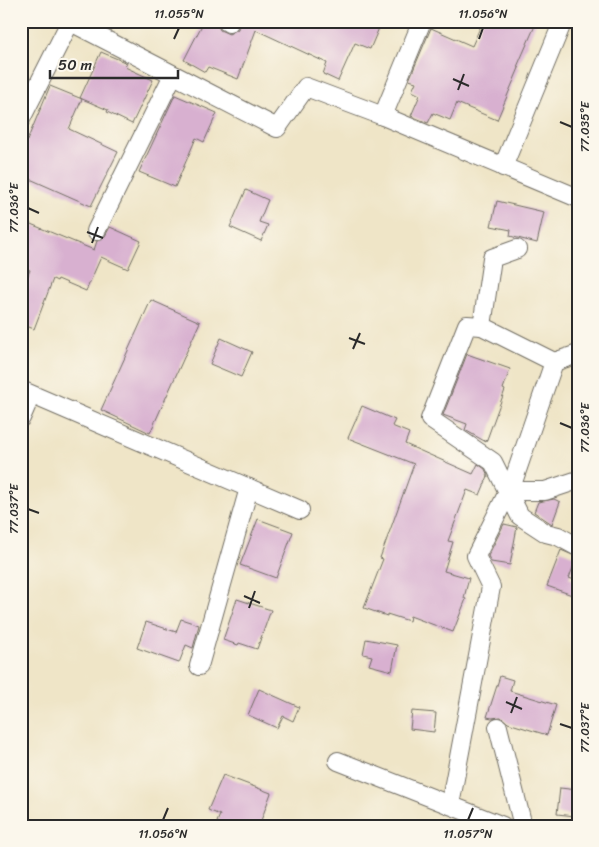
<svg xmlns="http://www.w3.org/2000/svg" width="599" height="847" font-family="Sriracha,sans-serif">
	<rect width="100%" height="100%" fill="#fbf7ec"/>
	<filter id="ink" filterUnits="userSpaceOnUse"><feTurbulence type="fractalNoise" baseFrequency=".02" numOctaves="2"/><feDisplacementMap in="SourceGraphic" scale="10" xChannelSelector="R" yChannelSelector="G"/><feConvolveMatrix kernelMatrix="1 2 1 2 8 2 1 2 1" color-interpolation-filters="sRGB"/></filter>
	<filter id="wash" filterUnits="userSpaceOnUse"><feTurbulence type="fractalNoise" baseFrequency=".0096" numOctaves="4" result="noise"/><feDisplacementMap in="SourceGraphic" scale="20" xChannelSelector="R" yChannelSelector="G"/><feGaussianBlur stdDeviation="1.12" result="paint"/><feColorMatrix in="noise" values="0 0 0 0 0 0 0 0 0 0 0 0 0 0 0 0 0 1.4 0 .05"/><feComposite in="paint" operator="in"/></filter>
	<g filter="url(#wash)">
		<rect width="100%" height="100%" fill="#efe5c7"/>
		<g id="blocks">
			<!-- building -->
			<g fill="#d8b0d0">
				<path d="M204,21H216L220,30L229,34L238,29L239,21H382L370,49L355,43L338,81L323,74L327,63L256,30L238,79L208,67L205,72L184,60Z"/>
				<path d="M483,21H537L517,67L519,68L497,120L457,103L450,120L433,113L428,123L411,116L420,95L412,91L416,82L409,80L431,28L472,46Z"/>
				<path d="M101,52L127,63L125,67L153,80L132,124L107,112L108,110L80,98Z"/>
				<path d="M50,86L82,99L69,129L118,152L91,206L21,175V141L26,143Z"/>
				<path d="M175,95L217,113L204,142L196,138L175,187L139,172Z"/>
				<path d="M246,190L268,200L259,222L268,225L261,241L230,227Z"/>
				<path d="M497,201L544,212L537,243L510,236L511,230L491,226Z"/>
				<path d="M21,220L94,250L97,241L105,236L110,227L141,241L128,269L101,257L86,291L58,279L57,281L53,279L34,329L21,324V293L30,270L21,266Z"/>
				<path d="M151,300L200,322L150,433L101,410Z"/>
				<path d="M221,338L252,352L241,377L210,364Z"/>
				<path d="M467,354L510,369L503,389L505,390L486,442L465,430L467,424L443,415Z"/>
				<path d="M362,406L395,420L392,426L409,433L405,444L473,474L478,464L485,469L488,476L480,495L467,490L448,541L453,542L444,571L469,578L464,598L466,599L453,632L410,616L409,621L387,614V616L364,608L383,559L380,558L414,464L348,438Z"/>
				<path d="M554,499L560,502L552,524L534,512L538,502Z"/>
				<path d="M258,519L293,532L276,578L240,565Z"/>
				<path d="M504,524L517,527L510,565L491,562L488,556Z"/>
				<path d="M561,550L577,557L569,578L577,581L572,595L547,586Z"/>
				<path d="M237,599L271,610L257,649L239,643L238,645L223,640Z"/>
				<path d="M181,619L199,625L193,648L186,645L179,663L137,648L146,622L176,632Z"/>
				<path d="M366,639L397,645L392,671L369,665L372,656L363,654Z"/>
				<path d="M500,676L513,680L510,691L556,705L547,735L508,723L501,717L492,718L487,717Z"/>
				<path d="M259,689L299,707L293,721L283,716L277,728L248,715Z"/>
				<path d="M412,711L436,713L434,732L410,729Z"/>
				<path d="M223,775L271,793L259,826H225L217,822L220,815L208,810Z"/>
				<path d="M560,788L578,790L575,816L557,814Z"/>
			</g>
		</g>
	</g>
	<g filter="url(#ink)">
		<use href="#blocks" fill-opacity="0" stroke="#706c62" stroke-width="1"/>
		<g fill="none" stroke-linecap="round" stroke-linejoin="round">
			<defs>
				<g id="street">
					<path d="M69,21L277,128L306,87L383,116L578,198"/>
					<path d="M226,21L229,23"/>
					<path d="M383,116L422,21"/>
					<path d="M21,119L70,22"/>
					<path d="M503,167L563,21"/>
					<path d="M96,231L173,75"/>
					<path d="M517,249L492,258L482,326L467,325L430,419L493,462L520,516L546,533L558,536L578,547"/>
					<path d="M482,326L554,362L578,354"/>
					<path d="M21,390L300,510"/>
					<path d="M21,418L31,395"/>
					<path d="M509,491H545L578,480"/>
					<path d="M199,666L249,488"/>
					<path d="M498,727L523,826"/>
					<path d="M338,761L503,826"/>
					<path d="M450,805L491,587L476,556L513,482L554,362"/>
				</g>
			</defs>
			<!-- street casing -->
			<use href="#street" stroke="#706c62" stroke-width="20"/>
			<!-- street -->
			<use href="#street" stroke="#fff" stroke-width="18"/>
		</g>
	</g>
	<!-- ticks -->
	<path fill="none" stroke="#2b2b2b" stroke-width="2" d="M174,39L179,28M479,39L483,28M453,79L469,86M458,90L464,74M560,122L572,127M28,208L39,213M87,232L103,238M92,243L98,227M349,338L365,344M353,349L360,333M560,423L572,428M28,509L39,513M244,596L260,603M249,608L255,591M506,702L522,709M511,713L517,697M560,724L572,728M163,820L168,808M468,820L473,808"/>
	<!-- margin -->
	<rect width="599" height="847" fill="none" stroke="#fbf7ec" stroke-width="55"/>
	<!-- scale -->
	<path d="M50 70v8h128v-8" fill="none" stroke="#2b2b2b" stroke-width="2.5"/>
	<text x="58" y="70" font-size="15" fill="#2b2b2b" stroke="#fbf7ec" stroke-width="4" paint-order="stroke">50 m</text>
	<rect x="28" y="28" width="544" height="792" fill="none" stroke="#2b2b2b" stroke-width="2"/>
	<g font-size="12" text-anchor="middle" fill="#2b2b2b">
		<text x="179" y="18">11.055°N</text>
		<text x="483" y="18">11.056°N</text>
		<text transform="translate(585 127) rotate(-90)" y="4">77.035°E</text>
		<text transform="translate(14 208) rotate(-90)" y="4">77.036°E</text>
		<text transform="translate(585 428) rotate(-90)" y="4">77.036°E</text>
		<text transform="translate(14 509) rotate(-90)" y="4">77.037°E</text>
		<text transform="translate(585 728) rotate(-90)" y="4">77.037°E</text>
		<text x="163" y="838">11.056°N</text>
		<text x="468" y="838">11.057°N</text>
	</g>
</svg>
